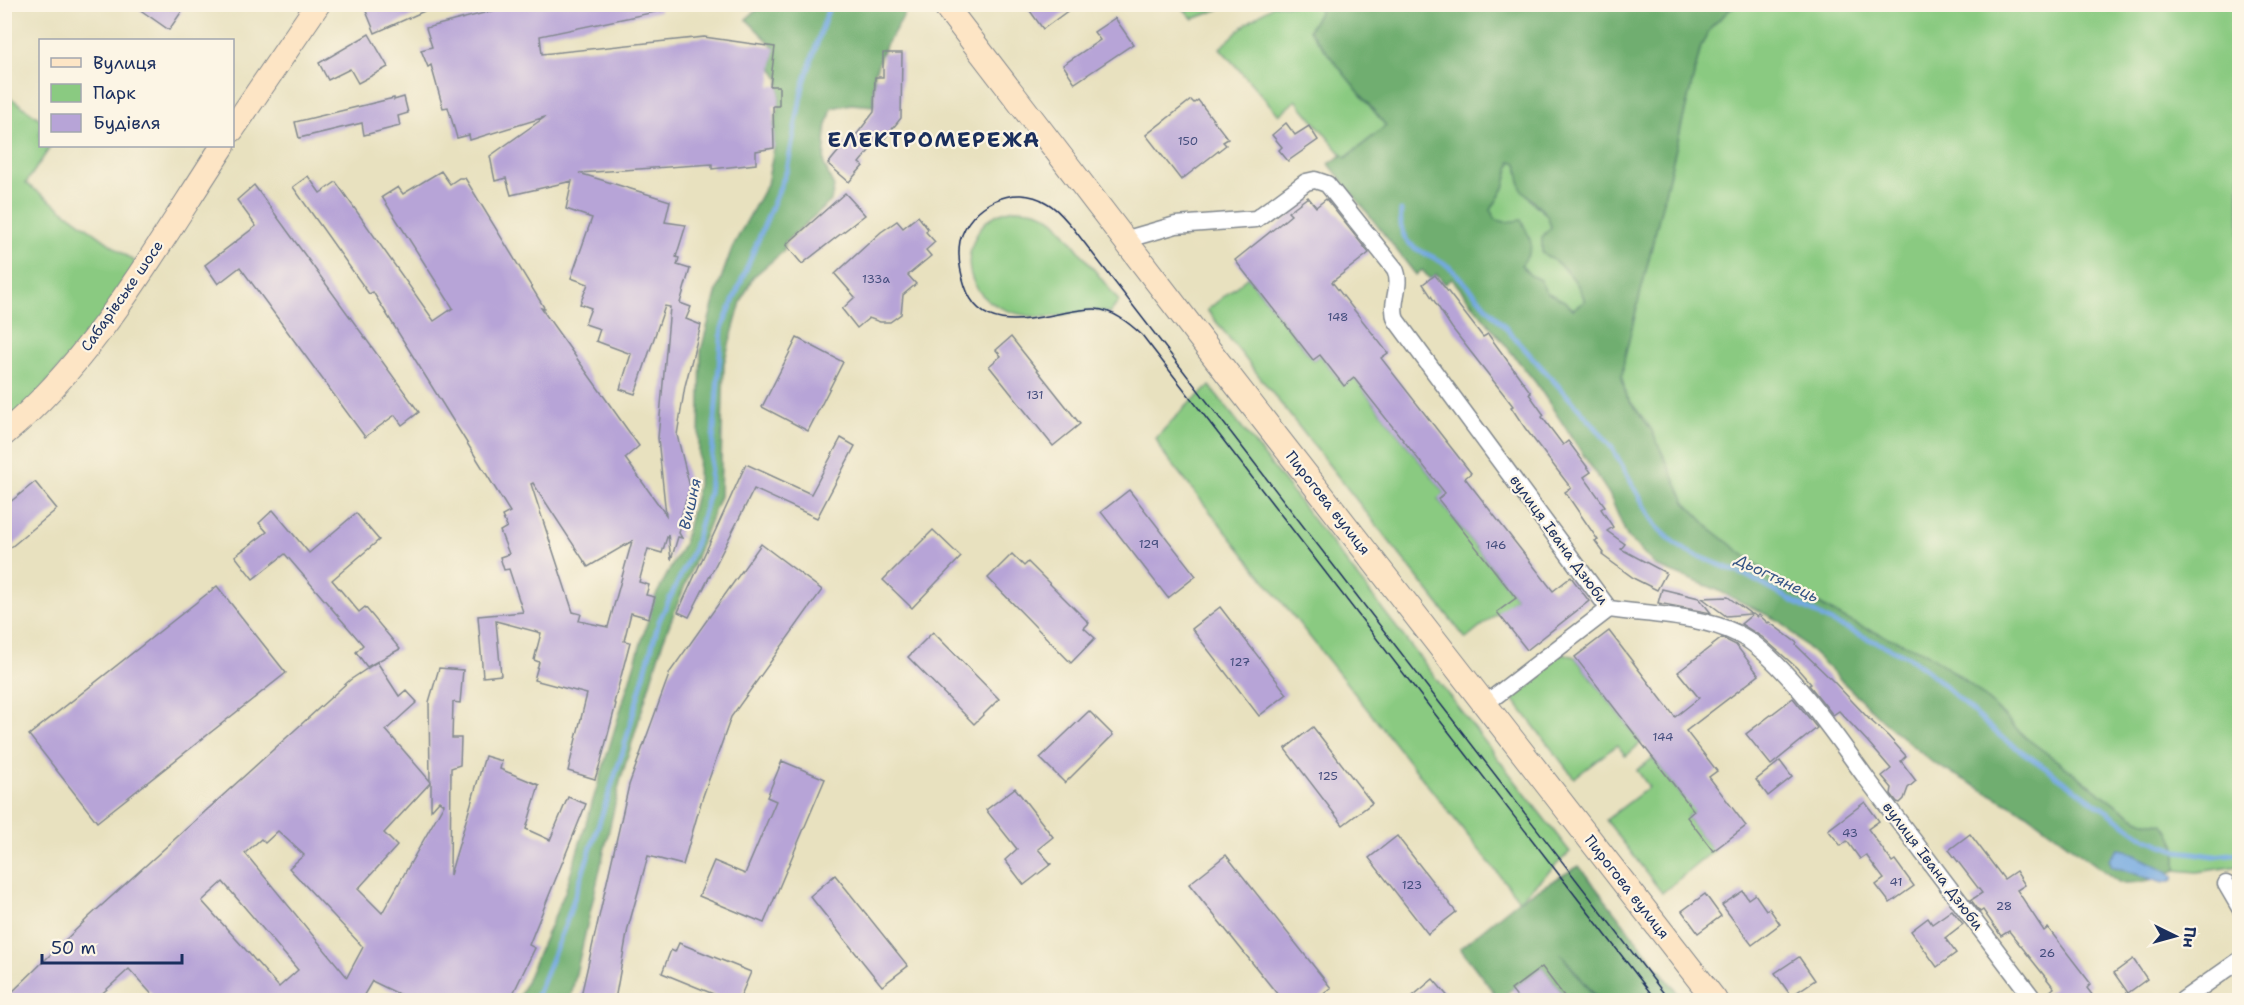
<svg xmlns="http://www.w3.org/2000/svg" width="2244" height="1005" font-family="'Shantell Sans',sans-serif">
	<rect width="100%" height="100%" fill="#fcf5e5"/>
	<filter id="ink" filterUnits="userSpaceOnUse"><feTurbulence type="fractalNoise" baseFrequency=".0167" numOctaves="2"/><feDisplacementMap in="SourceGraphic" scale="12" xChannelSelector="R" yChannelSelector="G"/><feConvolveMatrix kernelMatrix="1 2 1 2 8 2 1 2 1" color-interpolation-filters="sRGB"/></filter>
	<filter id="wash" filterUnits="userSpaceOnUse"><feTurbulence type="fractalNoise" baseFrequency=".008" numOctaves="4" result="noise"/><feDisplacementMap in="SourceGraphic" scale="24" xChannelSelector="R" yChannelSelector="G"/><feGaussianBlur stdDeviation="1.35" result="paint"/><feColorMatrix in="noise" values="0 0 0 0 0 0 0 0 0 0 0 0 0 0 0 0 0 1.4 0 .05"/><feComposite in="paint" operator="in"/></filter>
	<g filter="url(#wash)">
		<rect width="100%" height="100%" fill="#e8e1bf"/>
		<!-- green -->
		<g fill="#8aca81" stroke="#527c70" stroke-width="1.5">
			<path d="M1180,5H1230L1193,19Z"/>
			<path d="M1274,5H1321L1320,11L1309,30L1386,126L1345,158L1296,100L1279,115L1220,48L1246,24Z"/>
			<path d="M1735,5H2239V866L2197,872L2176,870V846L2164,824L2145,822L2132,816L2026,738L1993,705L1957,674L1849,621L1771,576L1712,530L1685,502L1651,429L1626,396L1622,378L1624,360L1701,46L1712,26Z"/>
			<path d="M4,93L40,119V146H51L26,183L143,268L4,434Z"/>
			<path d="M1511,161L1517,162L1518,171L1531,201L1547,215L1551,227L1542,253C1563,265 1577,278 1585,301L1573,309L1564,301L1546,292L1540,280L1530,275L1521,265L1505,222L1494,220L1491,210L1504,188Z"/>
			<path d="M1014,209C1031,209 1044,211 1057,223L1119,301L1110,313C1088,306 1072,315 1050,317C1023,318 986,309 974,283C966,267 969,249 977,234C984,219 999,212 1014,209Z"/>
			<path d="M1248,277L1313,360L1320,355L1343,385L1354,378L1445,493L1438,499L1516,598L1466,639L1207,310Z"/>
			<path d="M1210,386L1570,852L1519,900L1161,450L1156,438L1187,405Z"/>
			<path d="M1556,651L1575,657L1641,743L1626,756L1617,745L1574,778L1506,690Z"/>
			<path d="M1653,758L1683,797L1701,806L1687,817L1713,851L1662,893L1606,820L1649,787L1637,770Z"/>
		</g>
		<!-- forest -->
		<g fill="#6fae6f" stroke="#456e66" stroke-width="1.5" fill-rule="evenodd">
			<path d="M763,5H908L902,19L882,52L874,76L873,106L851,104L832,108L826,129L824,164L834,187L831,201L784,243V251L753,277L741,302L724,363L720,496L663,641L620,782L570,1000H518L565,892L655,597L684,543L698,485L701,350L717,290L732,248L767,184L774,148V125L779,106V79L772,67L774,47L746,19Z"/>
			<path d="M1321,5H1735L1712,26L1701,46L1624,360L1622,378L1626,396L1651,429L1685,502L1712,530L1771,576L1836,614L1862,627L1927,653L1976,689L2026,738L2132,816L2145,822L2163,824C2177,838 2176,851 2176,870C2156,879 2142,884 2120,883L2027,814L1933,763L1883,721L1781,622L1715,589L1656,566L1627,536L1609,494L1536,383L1452,279L1445,284L1437,274L1430,279L1422,270L1416,275L1329,164L1342,155L1346,158L1386,126L1309,30L1320,11ZM1511,161L1517,163L1521,189L1547,215L1551,227L1542,237V253C1563,265 1577,278 1585,301L1573,309L1564,301L1546,292L1540,280L1530,275L1521,265C1537,247 1531,239 1521,220L1505,222L1494,219L1491,210L1504,188Z"/>
			<path d="M1579,866L1683,1000H1599L1560,953L1597,1000H1567L1542,967L1499,999L1460,948L1519,900Z"/>
		</g>
		<!-- water -->
		<path fill="#73a9e1" stroke="#476ca0" stroke-width="1.5" d="M2118,849L2125,850L2167,871L2173,876V880L2163,883L2112,866L2109,859Z"/>
		<g fill="none" stroke-linecap="round" stroke-linejoin="round">
			<!-- stream -->
			<g stroke="#73a9e1" stroke-width="5">
				<path d="M1401,211C1397,255 1427,247 1453,270L1592,423L1612,448L1656,526L1673,542L1688,552L1747,576L1829,621L1909,657L1928,671L2000,736L2145,838L2178,851L2194,853L2213,856L2240,853"/>
				<path d="M535,1000L565,926L623,751L659,621L694,548L709,493L722,328L787,170L803,86L830,4"/>
			</g>
		</g>
		<g id="blocks">
			<!-- building -->
			<g fill="#b7a4d7" fill-rule="evenodd">
				<path d="M132,4H173L182,11L169,30Z"/>
				<path d="M377,4H440L375,33L366,11Z"/>
				<path d="M519,4H659L660,11L540,36L542,54L704,37L775,47L770,86H779V106H773L774,148L756,151V164L712,169V164L579,173L670,201L665,222L686,225L676,257L679,258L677,265L690,269L680,303L691,307L686,319L701,325L685,386L677,435L690,487L681,517L683,518L679,533L682,538L678,537L671,560L668,534L662,553L648,549L639,582L649,585L646,595L655,597L649,618L631,613L624,641L630,642L614,703L616,704L601,761L595,779L568,771L587,694L534,680L539,662L534,660L541,633L496,621L501,675L483,677L478,616L523,612L509,569L504,570L500,557L509,554L500,531L507,527L502,516L510,512L373,292L369,294L293,187L308,176L320,193L336,182L434,321L453,308L382,197L398,187L403,194L441,171L450,184L459,178H465L545,309L541,308L639,446L625,458L666,515L658,438L670,307L665,306L635,394L620,389L631,354L596,341L600,329L585,324L591,308L580,304L588,284L571,278L592,218L566,209L572,181L511,195L506,178L495,181L490,156L545,117L470,140L469,135L457,138L448,107L443,108L431,65L428,67L421,50L432,47L426,28ZM533,483L588,567L632,541L608,627L579,621L581,614L573,612L531,484Z"/>
				<path d="M1025,4H1077L1043,29Z"/>
				<path d="M1115,18L1133,44L1075,83L1063,65L1100,40L1094,32Z"/>
				<path d="M369,34L388,67L358,83L350,69L328,80L319,63Z"/>
				<path d="M883,53H902L901,118L881,143L877,141L859,163L863,166L849,182L828,164L847,141L850,143L874,112L875,77H883Z"/>
				<path d="M404,97L408,113L398,116L400,126L364,135L362,123L299,138L295,122L394,98V100Z"/>
				<path d="M1191,100L1194,103L1198,100L1228,139L1223,142L1226,145L1181,180L1146,135Z"/>
				<path d="M1286,123L1295,135L1309,126L1318,140L1288,161L1279,150L1282,147L1272,135Z"/>
				<path d="M254,185L419,412L402,425L395,415L365,437L240,267L218,284L205,265L256,226L237,200Z"/>
				<path d="M845,193L865,215L802,264L786,245Z"/>
				<path d="M1308,197L1316,207L1326,199L1369,253L1332,282L1388,353L1381,358L1471,473L1465,478L1553,591L1571,577L1589,601L1527,650L1497,612L1516,598L1438,499L1445,493L1354,378L1344,386L1320,355L1313,360L1235,260L1285,220L1291,215L1288,212Z"/>
				<path d="M918,216L928,229L926,232L935,242L926,250L931,256L908,275L916,284L903,295L901,314L890,322H880L869,318L857,328L842,309L855,297L835,274L881,232L897,221L903,228Z"/>
				<path d="M1435,275L1483,337L1488,334L1531,393L1529,394L1544,415L1542,417L1563,445L1568,441L1591,472L1584,477L1605,506L1601,509L1613,527L1607,531L1625,544L1621,549L1666,573L1657,590L1635,579L1602,555L1604,553L1595,541L1598,540L1565,492L1571,488L1525,428L1511,407L1513,406L1452,328L1423,284Z"/>
				<path d="M1011,337L1080,424L1053,446L989,366L1001,356L996,350Z"/>
				<path d="M797,338L843,362L808,431L762,407Z"/>
				<path d="M841,438L855,446L817,518L754,489L689,617L678,612L746,464L811,494Z"/>
				<path d="M35,482L57,509L4,553V507Z"/>
				<path d="M1129,490L1196,576L1168,598L1101,512Z"/>
				<path d="M273,510L309,553L356,513L379,540L332,580L359,612L365,607L400,649L367,667L356,652L363,645L285,554L253,579L235,556L267,532L259,523Z"/>
				<path d="M933,530L961,557L912,608L883,580Z"/>
				<path d="M761,544L822,590L731,717L702,799L683,865L648,856L628,928L615,1000H580L629,785L670,672Z"/>
				<path d="M1012,554L1024,566L1028,562L1089,623L1084,628L1095,638L1071,663L988,578Z"/>
				<path d="M217,586L286,673L97,822L29,735Z"/>
				<path d="M1662,589L1699,598L1711,613L1658,603Z"/>
				<path d="M1728,597L1751,614L1726,616L1702,598Z"/>
				<path d="M1220,607L1287,694L1259,716L1192,629Z"/>
				<path d="M1753,614L1757,617L1759,615L1768,623L1769,622L1797,643L1796,645L1834,682L1869,719L1888,736L1906,756L1901,761L1916,781L1908,788L1904,799L1900,803L1897,802L1891,794L1892,788L1882,776L1891,769L1868,742L1839,711L1833,715L1809,685L1811,684L1796,667L1762,637L1741,624Z"/>
				<path d="M1609,631L1675,717L1699,698L1678,672L1722,638L1736,645L1759,675L1686,731L1717,771L1709,777L1746,826L1713,851L1687,817L1694,811L1575,657Z"/>
				<path d="M933,632L999,699L974,724L908,657Z"/>
				<path d="M377,662L399,696L406,690L417,702L386,730L430,781L429,702L439,668L463,670L460,703L453,702L452,738H461L460,765L451,768L450,875L485,756L502,761L500,769L539,785L526,829L550,840L568,797L586,804L529,945L535,948L510,1000H411L372,981L361,1000H157L129,969L95,1000H4L90,916L350,680ZM431,782V810L439,801L444,804L382,913L358,889L397,846L384,833ZM278,831L304,855L289,868L363,947L347,977L245,853L261,839L265,843ZM223,882L298,970L279,987L202,901Z"/>
				<path d="M1793,698L1817,728L1771,765L1746,734Z"/>
				<path d="M1089,711L1113,735L1065,783L1040,758Z"/>
				<path d="M1313,727L1372,803L1343,825L1285,749Z"/>
				<path d="M782,761L825,779L764,923L699,896L714,861L745,874L776,801L767,797Z"/>
				<path d="M1780,761L1792,777L1768,796L1756,780Z"/>
				<path d="M1015,788L1053,837L1038,849L1051,864L1024,885L1005,860L1017,849L986,810Z"/>
				<path d="M1865,802L1879,821L1868,829L1892,862L1895,860L1914,886L1890,903L1876,885L1884,879L1866,855L1860,859L1847,841L1841,846L1828,830Z"/>
				<path d="M1970,834L2004,879L2016,871L2025,885L2017,890L2044,931L2048,928L2091,984L2087,988L2096,1000H2044V996L2054,988L2009,931L2001,936L1983,910L1980,912L1971,900L1982,893L1949,850Z"/>
				<path d="M1397,836L1456,912L1428,934L1369,858Z"/>
				<path d="M1226,855L1331,988L1316,1000H1282L1189,884Z"/>
				<path d="M835,875L908,966L882,986L810,896Z"/>
				<path d="M1743,891L1748,899L1755,894L1766,910L1769,908L1780,924L1752,945L1722,905Z"/>
				<path d="M1705,894L1721,916L1698,933L1682,911Z"/>
				<path d="M1952,910L1963,924L1945,938L1956,953L1937,967L1911,931L1928,918L1932,924Z"/>
				<path d="M679,943L751,972L739,1000H728L662,973L671,950L675,952Z"/>
				<path d="M1799,957L1815,980L1791,996L1775,973Z"/>
				<path d="M2133,959L2147,979L2128,993L2114,973Z"/>
				<path d="M1542,967L1567,1000H1519L1511,990Z"/>
				<path d="M1433,979L1451,1000H1408Z"/>
			</g>
		</g>
	</g>
	<g filter="url(#ink)">
		<use href="#blocks" fill-opacity="0" stroke="#82888e" stroke-width="1.5"/>
		<g fill="none" stroke-linecap="round" stroke-linejoin="round">
			<defs>
				<g id="street">
					<path d="M1124,240L1176,225L1256,219L1306,182L1315,180L1327,184L1395,269C1403,286 1389,303 1396,320L1609,609C1651,615 1700,615 1738,634C1782,656 1837,738 1867,779C1923,853 1978,927 2034,1000"/>
					<path d="M1485,704L1609,609"/>
					<path d="M2226,884L2240,908"/>
					<path d="M2183,1000L2240,960"/>
				</g>
				<g id="secondary">
					<path d="M944,4L1213,355L1715,1000"/>
					<path d="M232,130L318,4"/>
					<path d="M4,434C95,359 159,243 223,146"/>
				</g>
			</defs>
			<!-- street casing -->
			<use href="#street" stroke="#82888e" stroke-width="19"/>
			<!-- secondary casing -->
			<use href="#secondary" stroke="#82888e" stroke-width="26"/>
			<!-- street -->
			<use href="#street" stroke="#fff" stroke-width="16"/>
			<!-- secondary -->
			<use href="#secondary" stroke="#fde5c5" stroke-width="24"/>
			<!-- tram -->
			<path stroke="#1b2f5e" stroke-width="1.5" d="M1656,1000L1142,335C1129,323 1113,310 1095,309C1054,308 984,346 965,286C960,271 957,257 960,241C969,205 1014,182 1047,203C1058,209 1065,219 1073,228L1669,1000"/>
		</g>
	</g>
	<g text-anchor="middle" dominant-baseline="central" stroke-width="4.5" stroke-linejoin="round" paint-order="stroke">
		<!-- number labels -->
		<g font-size="12" fill="#424c7c">
			<text x="1188" y="141">150</text>
			<text x="876" y="279">133а</text>
			<text x="1338" y="317">148</text>
			<text x="1035" y="395">131</text>
			<text x="1149" y="544">129</text>
			<text x="1496" y="545">146</text>
			<text x="1240" y="662">127</text>
			<text x="1663" y="737">144</text>
			<text x="1328" y="776">125</text>
			<text x="1850" y="833">43</text>
			<text x="1896" y="882">41</text>
			<text x="1412" y="885">123</text>
			<text x="2004" y="906">28</text>
			<text x="2047" y="953">26</text>
		</g>
		<!-- street labels -->
		<g font-size="15" fill="#1b2f5e" stroke="#fcf5e5">
			<text transform="translate(122 296) rotate(-55)">Сабарівське шосе</text>
			<text transform="translate(1328 503) rotate(52)">Пирогова вулиця</text>
			<text transform="translate(1559 540) rotate(54)">вулиця Івана Дзюби</text>
			<text transform="translate(1933 866) rotate(53)">вулиця Івана Дзюби</text>
			<text transform="translate(1627 887) rotate(52)">Пирогова вулиця</text>
		</g>
		<!-- water labels -->
		<g font-size="16" font-style="italic" fill="#355485" stroke="#fcf5e5">
			<text transform="translate(690 504) rotate(-77)">Вишня</text>
			<text transform="translate(1777 578) rotate(26)">Дьогтянець</text>
		</g>
		<!-- district labels -->
		<g font-size="21" font-weight="bold" letter-spacing="1.5" fill="#1b2f5e" stroke="#fcf5e5">
			<text x="934" y="140">ЕЛЕКТРОМЕРЕЖА</text>
		</g>
	</g>
	<!-- margin -->
	<rect width="2244" height="1005" fill="none" stroke="#fcf5e5" stroke-width="24"/>
	<!-- legend -->
	<rect x="39" y="39" width="195" height="108" fill="#fcf5e5" stroke="#a2a6af" stroke-width="1.5"/>
	<rect x="51" y="58" width="30" height="9" fill="#fde5c5" stroke="#a2a6af" stroke-width="1.5"/>
	<text x="93" y="69" font-size="18" fill="#1b2f5e">Вулиця</text>
	<rect x="51" y="84" width="30" height="18" fill="#8aca81" stroke="#a2a6af" stroke-width="1.5"/>
	<text x="93" y="99" font-size="18" fill="#1b2f5e">Парк</text>
	<rect x="51" y="114" width="30" height="18" fill="#b7a4d7" stroke="#a2a6af" stroke-width="1.5"/>
	<text x="93" y="129" font-size="18" fill="#1b2f5e">Будівля</text>
	<!-- north arrow -->
	<g transform="translate(2175 936) rotate(95)" stroke="#fcf5e5" stroke-width="4.5" paint-order="stroke">
	<path d="M0-4.5L10 22L0 15L-10 22Z" fill="#1b2f5e"/>
	<text y="-9" font-size="16" font-weight="bold" text-anchor="middle" fill="#1b2f5e">Пн</text>
	</g>
	<!-- scale -->
	<path d="M42 954v9h140v-9" fill="none" stroke="#1b2f5e" stroke-width="3"/>
	<text x="51" y="954" font-size="18" fill="#1b2f5e" stroke="#fcf5e5" stroke-width="4.5" paint-order="stroke">50 m</text>
</svg>
